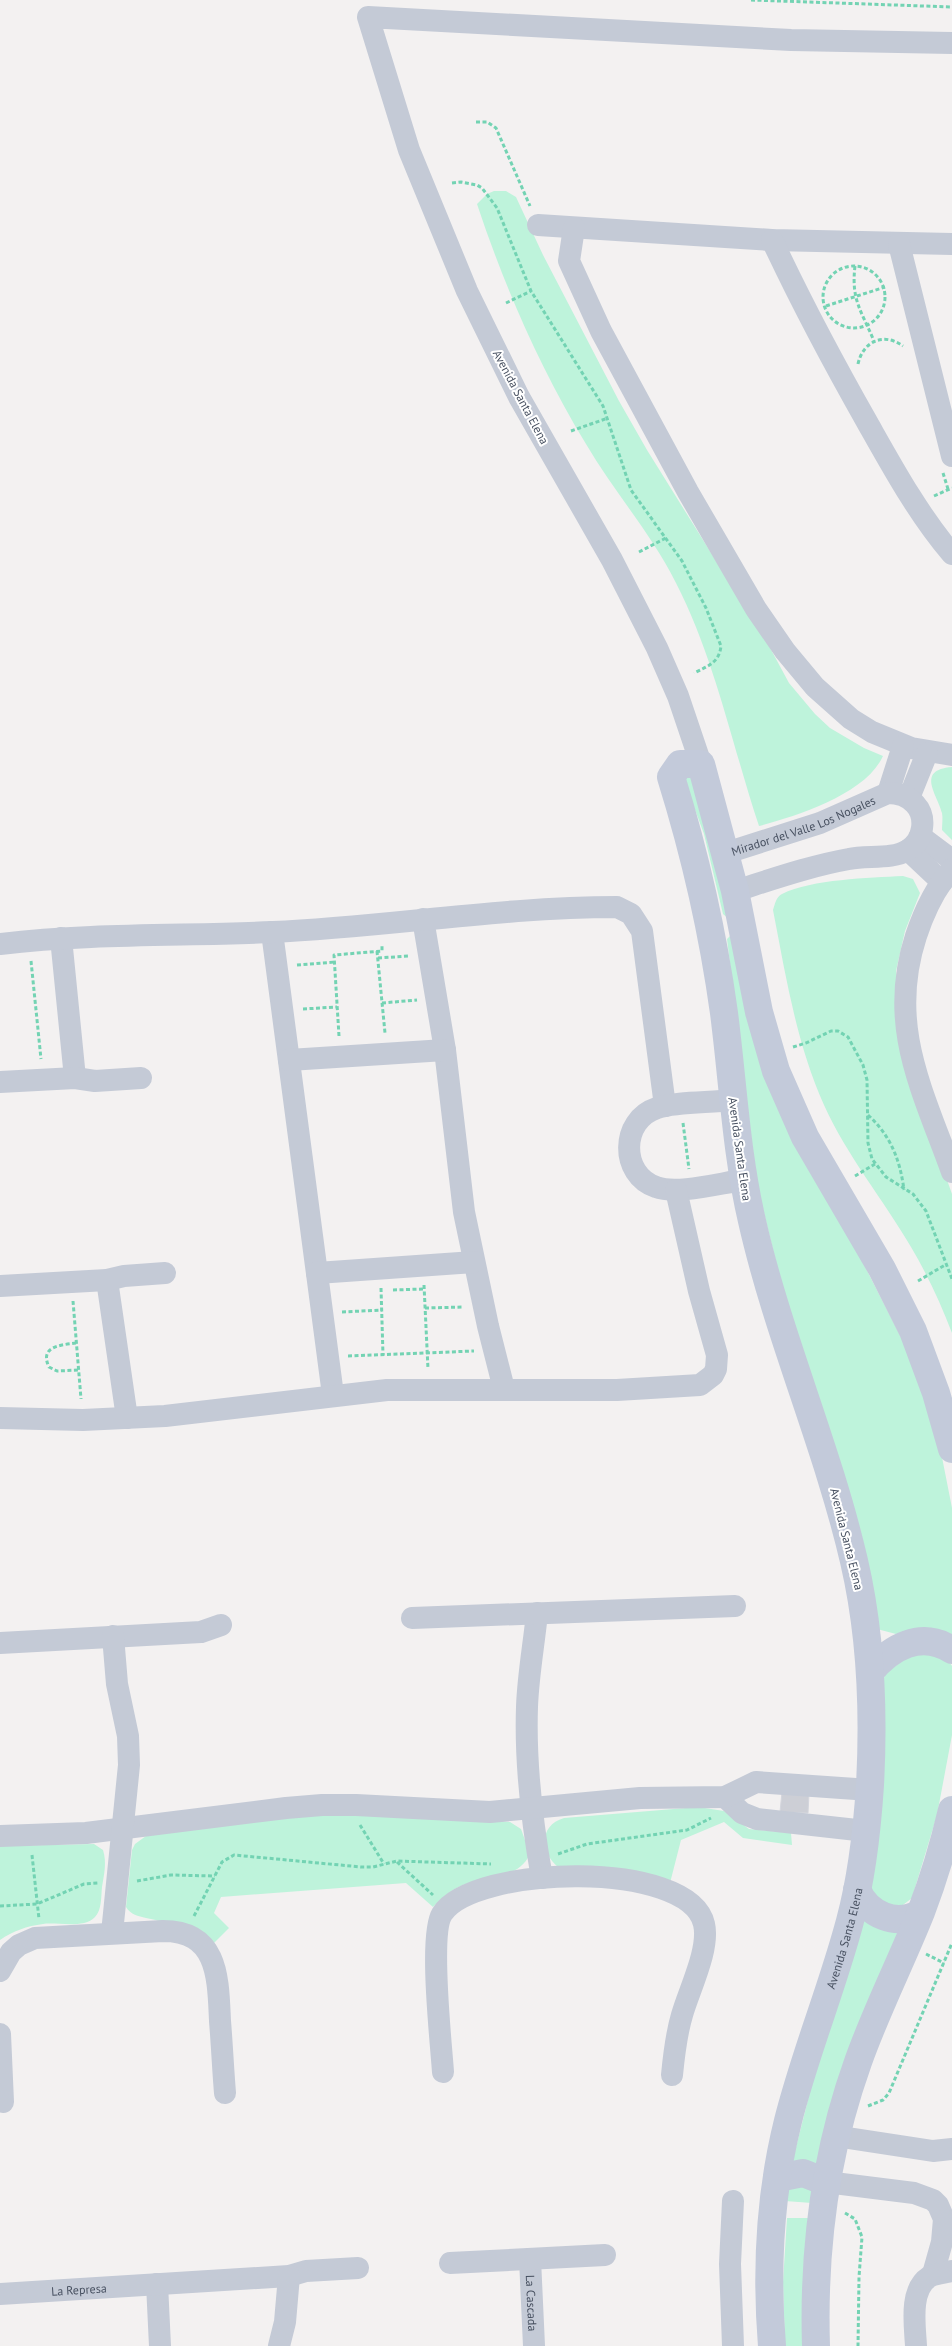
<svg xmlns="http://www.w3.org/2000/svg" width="952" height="2346" font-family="'PT Sans',sans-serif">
	<rect width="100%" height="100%" fill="#f3f1f1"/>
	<!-- green -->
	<g fill="#bef3db">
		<path d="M494,191H506L516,197L543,255L619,401L647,450L769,646L789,683L815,714L830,728L864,748L883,756C866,794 797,816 759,826C732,745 715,659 676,583C651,533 614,492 586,444C540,368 505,288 477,204L487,194Z"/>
		<path d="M952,767V840L942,830C942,824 943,818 942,813C938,795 915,770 952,767Z"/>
		<path d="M689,770L729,919L723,914L704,834L684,780Z"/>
		<path d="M903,876L913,879L920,893L905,931L896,971L925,1118L952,1194V1333C941,1304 927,1274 911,1247C883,1199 847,1156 824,1105C796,1042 786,977 773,910C775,904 776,897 782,894C812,879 869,878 903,876Z"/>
		<path d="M730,936L857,1251L910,1355L939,1442L952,1508V1639L913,1629L896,1634L877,1629L784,1295L757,1184L727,939Z"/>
		<path d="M915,1651L947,1659L952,1666V1735L937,1815L912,1898L899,1908L872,1901L871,1883L883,1682L885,1674Z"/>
		<path d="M698,1807L724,1811L749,1829L791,1833L792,1845L743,1838L724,1822L681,1840L670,1883L558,1867C540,1852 539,1825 564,1818Z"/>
		<path d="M287,1814L394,1815L510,1822L521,1829L530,1854C518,1879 492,1875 469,1883C454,1887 444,1896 433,1907L406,1883L221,1897L214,1913L229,1928L212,1945C188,1932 173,1923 146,1918C138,1916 131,1915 126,1907L132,1850L135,1844L146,1836Z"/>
		<path d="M94,1844L103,1850C107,1863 104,1874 102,1887C101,1896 102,1910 95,1917C84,1929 57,1922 43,1924C27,1926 13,1931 0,1940V1846Z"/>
		<path d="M863,1918L900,1925L819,2168L792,2163L813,2080Z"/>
		<path d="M791,2184L812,2188V2203L785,2201Z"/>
		<path d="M787,2218H808L806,2346H785L783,2282Z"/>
	</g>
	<!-- building -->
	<path fill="#cdcfd6" stroke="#d4d6dd" d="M782,1792L809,1793L808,1813L780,1812Z"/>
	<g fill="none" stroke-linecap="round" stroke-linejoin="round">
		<!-- path -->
		<g stroke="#73d3b3" stroke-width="3" stroke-dasharray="4 2.5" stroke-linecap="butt">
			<path d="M751,0L952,7"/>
			<path d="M476,122H487L496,128L530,206"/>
			<path d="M452,183L461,182L477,185L482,188L497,208L531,291L603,406L631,490L682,561L706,608L721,646C719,663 708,666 694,673"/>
			<path d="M855,266C851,300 861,310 874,341"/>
			<circle cx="854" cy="297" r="31"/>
			<path d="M506,303L531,291"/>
			<path d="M826,306L885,287"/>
			<path d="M858,364C863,341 884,332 903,346"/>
			<path d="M571,431L608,418"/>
			<path d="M943,473L948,489"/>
			<path d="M934,496L952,488"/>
			<path d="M639,552L666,538"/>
			<path d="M377,951L385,1033"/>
			<path d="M378,958L409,956"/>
			<path d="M31,961L41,1059"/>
			<path d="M297,965L335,962"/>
			<path d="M382,1003L417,1000"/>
			<path d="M303,1009L337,1007"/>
			<path d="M339,1036L334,955L382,951V944"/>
			<path d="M793,1047L806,1043L831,1031H838L848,1037L863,1065L867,1080L868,1143L872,1159L886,1177L913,1194L926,1211L952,1279"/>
			<path d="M868,1115C891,1136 900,1160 904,1190"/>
			<path d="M683,1123L689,1169"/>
			<path d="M855,1176L875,1164"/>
			<path d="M918,1281L945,1265"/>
			<path d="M424,1285L428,1369"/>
			<path d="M381,1288L383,1355"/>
			<path d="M393,1290L424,1289"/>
			<path d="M73,1301L81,1399"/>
			<path d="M425,1308L463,1307"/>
			<path d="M342,1312L382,1310"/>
			<path d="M76,1343C61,1345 39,1346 49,1367L57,1371L79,1370"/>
			<path d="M348,1356L474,1351"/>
			<path d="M360,1825L384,1864"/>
			<path d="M558,1854L587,1844L687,1830L711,1818"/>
			<path d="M32,1855L39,1919"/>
			<path d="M397,1862L433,1895"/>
			<path d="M137,1881L171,1875L215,1876"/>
			<path d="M0,1906L37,1904L84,1884L98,1883"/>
			<path d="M194,1916L222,1862L234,1855L361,1867H373L397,1861L491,1864"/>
			<path d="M926,1954L944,1963"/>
			<path d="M868,2106L883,2100L889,2093L952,1943"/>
			<path d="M845,2213L855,2219L862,2237L859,2277L858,2346"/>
		</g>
		<!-- street -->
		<g stroke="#c4cad6" stroke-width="22">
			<path d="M538,225L772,240L952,244"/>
			<path d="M574,228L569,261L601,331L688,492L756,609L785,651L815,687L851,719L872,732L911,748L952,755"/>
			<path d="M772,240C801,302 833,362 867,422C893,468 918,514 952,554"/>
			<path d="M899,244L952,456"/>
			<path d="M701,764L678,696L657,648L612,560L519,397L467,291L409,150L368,17L791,40L952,43"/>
			<path d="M888,793L903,746"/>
			<path d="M909,798L927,753"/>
			<path d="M920,836L952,860"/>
			<path d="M908,850L942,882"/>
			<path id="s1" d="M726,853L820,823L888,793C898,793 907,795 915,804C927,817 924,840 908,850C892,860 867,855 849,859C810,866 773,879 735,891"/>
			<path d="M952,869C935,888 924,912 916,936C887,1025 922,1089 952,1172"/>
			<path d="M423,919L445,1050L464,1212L488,1326L504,1389"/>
			<path d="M272,932L333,1395"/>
			<path d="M61,938L75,1078"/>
			<path d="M0,944C91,933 182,936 273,932C387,927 501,907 617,907L631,914L642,931L665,1106"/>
			<path d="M289,1060L445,1050"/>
			<path d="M0,1082L75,1078L95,1081L141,1078"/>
			<path d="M732,1100C710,1103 678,1101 657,1108C620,1120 620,1175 656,1187C677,1195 720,1183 743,1180"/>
			<path d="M317,1273L474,1262"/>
			<path d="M107,1280L127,1418"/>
			<path d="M0,1286L107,1280L124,1276L165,1273"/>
			<path d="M0,1418L83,1420L165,1416L387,1390H617L700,1385L713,1375L716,1369L717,1355L699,1291L676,1190"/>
			<path d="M537,1613C534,1644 528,1676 527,1707C525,1764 532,1822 542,1878"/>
			<path d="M412,1618L735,1606"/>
			<path d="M0,1643L201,1632L221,1625"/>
			<path d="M725,1797L742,1813L757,1819L866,1831"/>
			<path d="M0,1836L86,1833L286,1808L322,1805H356L490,1812L640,1798L725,1797L756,1782L870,1790"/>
			<path d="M112,1933L129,1765L128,1736L117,1684L113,1636"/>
			<path d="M0,1971L11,1952L19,1945L35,1938L163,1931C219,1931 218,1979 220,2021C222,2045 223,2069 225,2093"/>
			<path d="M0,2034L3,2102"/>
			<path d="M443,2072C441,2042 429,1935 442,1914C473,1865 689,1859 704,1924C710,1949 689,1990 682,2015C676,2035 674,2054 672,2075"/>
			<path d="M835,2136L933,2151L952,2149"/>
			<path d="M826,2182L914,2193L933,2200L938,2205L944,2219L942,2242L933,2274"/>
			<path id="s2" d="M530,2259L534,2346"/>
			<path d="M450,2263L605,2255"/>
			<path d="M157,2284L160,2346"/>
			<path id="s3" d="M0,2294L289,2276L306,2271L358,2268"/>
			<path d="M279,2346L285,2322L289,2276"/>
			<path d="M733,2346L730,2264L733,2201"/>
			<path d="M916,2346C915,2326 909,2290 929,2277C935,2273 944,2273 952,2271"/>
		</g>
		<!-- secondary -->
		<g stroke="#c3cada" stroke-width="28">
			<path d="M870,1672C891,1647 921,1630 952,1650"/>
			<path d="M857,1890C868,1915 896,1927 920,1913"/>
			<path d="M778,2178L803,2173L826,2182"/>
			<path id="s4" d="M772,2346C766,2272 770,2193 788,2121C805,2053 832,1989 850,1921C862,1877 867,1831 870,1785C874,1710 871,1634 854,1561C827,1445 778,1336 752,1221C736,1152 733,1083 724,1013C713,933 695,854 671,777L680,764H701L735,891L759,1012L776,1071L805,1137L882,1269L913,1331L936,1393L952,1449"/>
			<path d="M816,2346C813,2249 825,2154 858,2062C876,2011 901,1962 921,1912C934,1878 944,1844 952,1810"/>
		</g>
	</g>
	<g text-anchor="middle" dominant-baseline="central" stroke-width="4" stroke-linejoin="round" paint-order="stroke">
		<!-- street labels -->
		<g font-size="12" fill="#475060" stroke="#fff">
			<text transform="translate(521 397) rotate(62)">Avenida Santa Elena</text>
			<text stroke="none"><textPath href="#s1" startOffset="82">Mirador del Valle Los Nogales</textPath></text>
			<text transform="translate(740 1149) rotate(82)">Avenida Santa Elena</text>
			<text transform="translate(847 1539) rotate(76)">Avenida Santa Elena</text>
			<text stroke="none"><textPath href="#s4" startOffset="418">Avenida Santa Elena</textPath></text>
			<text stroke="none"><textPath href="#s3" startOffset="79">La Represa</textPath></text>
			<text stroke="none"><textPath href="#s2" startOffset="44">La Cascada</textPath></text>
		</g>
	</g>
</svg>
